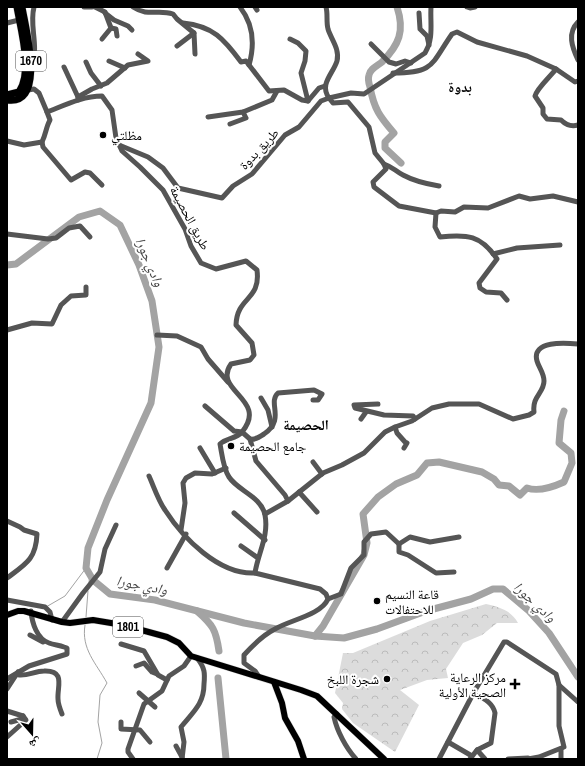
<svg xmlns="http://www.w3.org/2000/svg" width="585" height="766" font-family="'Archivo Narrow','Noto Naskh Arabic',sans-serif">
	<defs>
		<pattern id="park-crowns" width="20" height="18" patternUnits="userSpaceOnUse"><rect width="20" height="18" fill="#dcdcdc"/><path d="M2 6a3 3 0 1 1 6 0M12 15a3 3 0 1 1 6 0" fill="none" stroke="#bbb"/></pattern>
	</defs>
	<rect width="100%" height="100%" fill="#fff"/>
	<!-- park -->
	<path fill="url(#park-crowns)" d="M486,604C499,607 511,610 518,623H497L482,635L463,643L446,669L448,678L427,680L400,690L419,705L395,752L353,723L342,709L343,703L335,693L343,653H353L430,621Z"/>
	<g fill="none" stroke-linecap="round" stroke-linejoin="round">
		<!-- stream -->
		<g stroke="#a3a3a3" stroke-width="1">
			<path d="M89,582L90,575"/>
			<path d="M46,607L65,596L86,568"/>
			<path d="M86,617L88,591"/>
			<path d="M85,625C81,649 96,663 107,683L100,695L98,722L102,743L97,759"/>
		</g>
		<!-- river -->
		<g stroke="#a3a3a3" stroke-width="7">
			<path d="M397,7C405,31 399,45 382,62C377,66 370,69 369,75C368,78 369,84 370,87C374,109 380,117 394,133L385,142V148L401,163"/>
			<path d="M7,265L16,264L79,217L100,211L120,225L139,265L152,301L159,347L151,403L107,500L88,548L86,568L93,580L110,594L155,600L244,623L315,636L344,638L377,629L426,611L471,599L493,589H503L528,610L549,633L578,677"/>
			<path d="M197,611C213,625 216,630 219,651"/>
			<path d="M315,636L323,626L364,555L367,543L363,514L378,497L396,484L417,475L427,463L439,462L482,472L494,479L499,485L509,486L520,495L527,488C539,492 553,487 564,482L572,463L571,453L559,443L561,420L564,411"/>
			<path d="M218,678L226,759"/>
		</g>
		<defs>
			<g id="major">
				<path d="M7,615L18,611H24L62,622L70,623L93,620L123,625L167,637L179,643L191,656L301,690L317,696L384,759"/>
				<path d="M274,682L282,703L285,718L298,741L304,759"/>
			</g>
			<g id="highway">
				<path d="M7,95L19,92C33,72 21,30 17,7"/>
				<path d="M7,100C47,106 25,27 22,7"/>
			</g>
		</defs>
		<!-- major casing -->
		<use href="#major" stroke="#dbdbdb" stroke-width="7"/>
		<!-- highway casing -->
		<use href="#highway" stroke="#dbdbdb" stroke-width="8"/>
		<!-- minor -->
		<g stroke="#555" stroke-width="5">
			<path d="M84,7H92"/>
			<path d="M95,7L105,12L111,28L102,39"/>
			<path d="M133,7C148,17 158,9 173,14L177,19L194,33L195,54"/>
			<path d="M240,7C254,25 255,44 249,65"/>
			<path d="M255,7L257,10"/>
			<path d="M326,7C328,14 326,21 328,29C331,39 340,49 337,61C333,74 319,84 329,98L351,93L364,94L425,53C434,38 430,24 431,7"/>
			<path d="M467,7L470,8L475,7"/>
			<path d="M105,13L114,20L128,26L132,30"/>
			<path d="M419,13L420,29L427,36L429,45"/>
			<path d="M578,22C567,33 572,47 578,60"/>
			<path d="M7,23L19,20"/>
			<path d="M183,23C213,26 224,39 241,62L246,61L269,91L284,90L302,100L308,101L319,88L325,86"/>
			<path d="M111,28L116,29L117,36"/>
			<path d="M290,39L298,43L306,51L305,61L301,73L308,101"/>
			<path d="M371,44L389,62L396,64L405,61L411,63"/>
			<path d="M177,46L194,33"/>
			<path d="M109,61L125,68"/>
			<path d="M86,62L91,73L101,86"/>
			<path d="M32,64C39,45 29,26 34,7"/>
			<path d="M64,67L78,97"/>
			<path d="M556,69L575,82L578,81"/>
			<path d="M393,73C435,73 431,64 452,34L457,32L477,42L527,56L556,69C550,77 537,88 535,96L543,108V114L547,119L561,120C566,125 571,127 578,125"/>
			<path d="M28,90L34,89L39,93L47,112C65,105 83,96 102,96L112,110L116,138L122,151L140,167L163,190L185,229L191,246L201,263L216,269L246,261L257,270C261,301 237,296 236,325L252,343L254,355L250,360L231,364C212,391 269,399 242,432C236,439 226,438 220,444C222,454 223,468 229,477C238,491 261,496 265,515C269,536 258,553 255,573L320,589L326,594L328,599C321,615 290,620 275,629C263,635 253,645 244,655V663L255,671L259,677"/>
			<path d="M78,100V97L92,89L107,83L128,65L148,61L138,54"/>
			<path d="M208,117L243,112L272,100L277,91"/>
			<path d="M230,124L246,118L243,112"/>
			<path d="M7,141L24,145L42,142C46,134 46,127 50,120L47,112"/>
			<path d="M42,142L43,147L71,180L85,172L90,173L102,185"/>
			<path d="M119,145L148,157L163,168L178,188L222,198L233,186L252,174L285,135L299,127L321,101L329,98L333,103L348,102L369,127L375,153L384,164L386,169L373,182L374,187L399,206L436,213L441,211L455,212L464,207L488,208L519,196L530,199L553,196L578,202"/>
			<path d="M384,164C393,167 395,171 403,175C414,181 427,184 439,186"/>
			<path d="M436,213L435,227L440,237C467,234 481,235 497,259L479,283L480,288L486,292L501,293L507,300"/>
			<path d="M7,234L48,239L56,238L69,228L80,226L90,237"/>
			<path d="M493,254L517,248L560,245"/>
			<path d="M7,330L32,323L52,324L61,305L71,296L86,295V287"/>
			<path d="M157,335L177,336L201,347L208,359L228,382"/>
			<path d="M261,398L268,410L272,427"/>
			<path d="M378,404L354,405L355,408L384,415L413,416L415,419"/>
			<path d="M205,406L234,431L242,432L250,439L256,461L285,495L288,501L265,514"/>
			<path d="M361,419L366,412"/>
			<path d="M395,427L397,433L405,442L407,443L404,448"/>
			<path d="M250,439C256,440 259,437 264,434C286,419 267,403 278,393L314,390L322,394L318,400H313"/>
			<path d="M200,448L215,473"/>
			<path d="M313,462L322,474"/>
			<path d="M149,476C154,487 158,500 165,510C183,538 219,575 255,573"/>
			<path d="M299,492L317,512"/>
			<path d="M288,501L323,473L342,465L364,453L385,432L395,427L412,421L432,408L449,404H479L513,419L529,415L534,412C532,396 544,393 544,381C544,373 539,368 537,361C531,340 566,343 578,344"/>
			<path d="M234,513L265,540"/>
			<path d="M7,521L20,527L24,530L37,534C36,559 26,564 7,578"/>
			<path d="M181,530L185,503L183,483L186,478L195,473L212,474L226,468"/>
			<path d="M399,544V552L408,555L436,573L454,572"/>
			<path d="M241,546L258,558"/>
			<path d="M167,568L186,534"/>
			<path d="M328,599L341,594L351,568L364,555V542L371,534L386,532L399,544L410,537L430,542L459,537"/>
			<path d="M7,600L45,607L50,612L52,620"/>
			<path d="M62,622L83,593L100,572L105,549L116,525"/>
			<path d="M30,635L43,642"/>
			<path d="M121,644L144,651L158,675L167,680"/>
			<path d="M136,666L144,663L152,672L157,674"/>
			<path d="M7,679L29,666L67,654V648L64,647C59,645 54,645 49,643C37,639 32,623 31,611"/>
			<path d="M559,685L578,702"/>
			<path d="M7,689L18,672L19,675C28,676 35,671 44,671C66,670 57,687 58,699C58,704 60,709 62,714"/>
			<path d="M139,693L155,707"/>
			<path d="M7,711L23,716L22,719L11,722"/>
			<path d="M337,714L334,717C337,731 346,748 356,759"/>
			<path d="M121,722V729L140,730L150,742"/>
			<path d="M7,737L26,720L23,716"/>
			<path d="M448,742L472,756"/>
			<path d="M176,746L182,757"/>
			<path d="M477,750L485,759"/>
			<path d="M133,759L128,752V749L144,704L162,691L169,676L184,666L191,656"/>
			<path d="M182,759L184,742L181,727C193,712 204,704 204,684C205,673 205,668 197,658"/>
			<path d="M439,759L474,692"/>
			<path d="M470,759L477,750L491,743L495,713C493,703 484,698 475,695L474,692L504,642H507L556,674L559,685V726L564,747L539,757L528,759"/>
			<path d="M508,759L528,758"/>
			<path d="M561,759V749"/>
		</g>
		<!-- major -->
		<use href="#major" stroke="#000" stroke-width="6"/>
		<!-- highway -->
		<use href="#highway" stroke="#000" stroke-width="7"/>
	</g>
	<!-- markers -->
	<g fill="#000" stroke="#fff" stroke-width="1.5">
		<circle cx="103" cy="135" r="4"/>
		<circle cx="231" cy="446" r="4"/>
		<circle cx="377" cy="601" r="4"/>
		<circle cx="387" cy="679" r="4"/>
		<path d="M513 678h4v4h4v4h-4v4h-4v-4h-4v-4h4z"/>
	</g>
	<g text-anchor="middle" dominant-baseline="central" stroke-width="4" stroke-linejoin="round" paint-order="stroke">
		<!-- shield labels -->
		<g fill="#fff" stroke="#4c4c4c" stroke-width="1">
			<rect x="16" y="51" width="30" height="20" rx="3"/>
			<rect x="113" y="617" width="30" height="20" rx="3"/>
		</g>
		<g font-size="12" font-weight="bold" fill="#000">
			<text x="31" y="61">1670</text>
			<text x="128" y="627">1801</text>
		</g>
		<!-- poi labels -->
		<g font-size="13" fill="#000" stroke="#fff" text-anchor="start">
			<text x="111" y="135">مظلتي</text>
			<text x="239" y="446">جامع الحصيمة</text>
			<text x="385" y="594">قاعة النسيم<tspan x="385" dy="15">للاحتفالات</tspan></text>
			<text x="506" y="677" text-anchor="end">مركز الرعاية<tspan x="506" dy="15">الصحية الأولية</tspan></text>
			<text x="379" y="679" text-anchor="end">شجرة اللبخ</text>
		</g>
		<!-- street labels -->
		<g font-size="13" fill="#000" stroke="#fff">
			<text transform="translate(259 149) rotate(-47)">طريق بدوة</text>
			<text transform="translate(190 218) rotate(62)">طريق الحصيمة</text>
		</g>
		<!-- neighbourhood labels -->
		<g font-size="14" font-weight="bold" fill="#000" stroke="#fff">
			<text x="460" y="87">بدوة</text>
			<text x="306" y="425">الحصيمة</text>
		</g>
		<!-- water labels -->
		<g font-size="14" font-style="italic" fill="#444" stroke="#fff">
			<text transform="translate(150 262) rotate(67)">وادي جورا</text>
			<text transform="translate(142 585) rotate(11)">وادي جورا</text>
			<text transform="translate(535 602) rotate(43)">وادي جورا</text>
		</g>
	</g>
	<!-- border -->
	<rect width="585" height="766" fill="none" stroke="#000000" stroke-width="16"/>
	<!-- north arrow -->
	<g transform="translate(32 734) rotate(160)" stroke="#ffffff" stroke-width="3" paint-order="stroke">
	<path d="M0-3L7 15L0 10L-7 15Z" fill="#000000"/>
	<text y="-6" font-size="11" font-weight="bold" text-anchor="middle" fill="#000000">ش</text>
	</g>
</svg>
